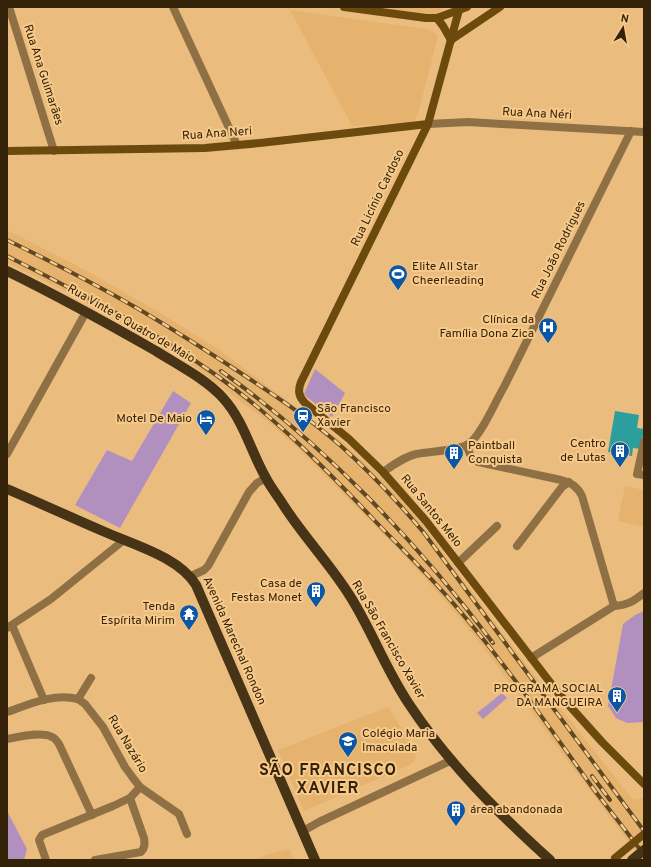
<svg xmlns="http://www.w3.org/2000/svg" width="651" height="867" font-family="Overpass,sans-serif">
	<rect width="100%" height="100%" fill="#eabd7f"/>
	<!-- built -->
	<g fill="#e5b36d">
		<path d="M393,7H443L438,15L418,16L392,9Z"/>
		<path d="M290,10L426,29L435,32L438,36L419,110L414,123L352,126Z"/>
		<path d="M7,230L76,265L157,311L218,349L344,443L379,475L402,500L426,529L519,655L633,800L644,798V860H642L483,647L453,610L402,553L300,450L264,419L198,369L157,343L71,294L7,263Z"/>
		<path d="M625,486L644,490V527L618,521Z"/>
		<path d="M388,707L417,753L414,762L403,768L304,811L278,750Z"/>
		<path d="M290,849L294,860H253L269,854Z"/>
	</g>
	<!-- green -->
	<g fill="#b190c0">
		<path d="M315,369L345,393L332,417L307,397L304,394Z"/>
		<path d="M173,391L191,403L120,528L75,505L107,450L132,461Z"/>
		<path d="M644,611V722L627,723L616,718L608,706L623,624L635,615Z"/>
		<path d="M502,693L507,698L483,719L477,713Z"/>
		<path d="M7,811L27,849L24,860H7Z"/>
	</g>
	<!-- water -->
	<path fill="#2d9e9e" d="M615,411L639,415L637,428L644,429L641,449L633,448L632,456L608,452Z"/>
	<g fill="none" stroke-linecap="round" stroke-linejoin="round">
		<!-- street -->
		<g stroke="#8f7045" stroke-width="8">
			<path d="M9,7L54,151"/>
			<path d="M173,7L237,145"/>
			<path d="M428,124L468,122L644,132"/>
			<path d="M644,442L637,474L644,475"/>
			<path d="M467,445C469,453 471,459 478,462L561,480C571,483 577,486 582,496L614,606"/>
			<path d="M7,454L86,312"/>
			<path d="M383,472C393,465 404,457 416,454C429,451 461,451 470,443C483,432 495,402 504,387L631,131"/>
			<path d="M517,546L562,487L569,482"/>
			<path d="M458,563L497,526"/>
			<path d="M191,576L204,570L208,566L249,492L257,483L266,478"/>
			<path d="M614,606C629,605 633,601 644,593"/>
			<path d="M12,625L44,700"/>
			<path d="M7,628L51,599L124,540"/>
			<path d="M531,658L614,606"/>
			<path d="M78,699L85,704L103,727L125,767L133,778L140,787L179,814L187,834"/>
			<path d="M7,712C30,704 53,693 78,699L91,678"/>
			<path d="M7,739C19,737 42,731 52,737C55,738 57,741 59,744L92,815"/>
			<path d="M303,831L319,822L452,760"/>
			<path d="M46,860L39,840L42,835L113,806L130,798L140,787"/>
			<path d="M95,860L141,852C145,848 145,844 144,838L130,798"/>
		</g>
		<!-- secondary -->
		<g stroke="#6c490d" stroke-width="8">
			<path d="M344,7L426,18H437L467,7"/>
			<path d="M459,10L428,124L301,382C298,390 298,396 305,403L349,439L383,472L426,521L559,694L602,742L644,784"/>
			<path d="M437,18L443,26L451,40"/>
			<path d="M451,40L500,7"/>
			<path d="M7,151L205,148L260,143L428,124"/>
		</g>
		<!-- primary -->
		<g stroke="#473315" stroke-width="10">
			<path d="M7,271C58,296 107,323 156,351C178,365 206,379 223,398C244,421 251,452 266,478C271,488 278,496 284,506C304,537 330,564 350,596C372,631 386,670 409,704C448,763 498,813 550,860"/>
			<path d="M7,489C40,503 72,518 105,532C134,545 179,557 196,585L315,860"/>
		</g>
		<defs>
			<g id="rail">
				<path d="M7,240C50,261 93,283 135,307C168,326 199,346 230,366C268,391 307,416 341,446C371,473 398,502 424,533L644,831"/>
				<path d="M7,256C78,292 150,328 216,375C275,417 327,470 376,522C404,551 433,579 459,610C508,667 551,730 595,791C611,812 628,833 644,855"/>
				<path d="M221,371C324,444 417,542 493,643"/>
				<path d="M592,776L610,800"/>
			</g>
		</defs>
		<!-- rail casing -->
		<use href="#rail" stroke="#604824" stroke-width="4"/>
		<!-- rail -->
		<use href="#rail" stroke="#f7ca8b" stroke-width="2.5" stroke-dasharray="8" stroke-linecap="butt"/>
		<!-- secondary-bridge -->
		<path stroke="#6c490d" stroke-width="8" d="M615,858L644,834"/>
		<!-- primary-bridge -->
		<path stroke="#473315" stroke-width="10" d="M632,860L644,850"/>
	</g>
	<!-- icons -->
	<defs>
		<symbol id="stadium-pin" viewBox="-11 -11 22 30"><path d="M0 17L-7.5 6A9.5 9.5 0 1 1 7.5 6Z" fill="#0b57a6" stroke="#f7ca8b"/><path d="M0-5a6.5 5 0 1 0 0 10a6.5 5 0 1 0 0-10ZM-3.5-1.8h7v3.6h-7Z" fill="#fff"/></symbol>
		<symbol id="hospital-pin" viewBox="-11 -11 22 30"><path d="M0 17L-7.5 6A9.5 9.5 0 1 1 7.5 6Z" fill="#0b57a6" stroke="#f7ca8b"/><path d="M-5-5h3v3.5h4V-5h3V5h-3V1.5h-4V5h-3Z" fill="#fff"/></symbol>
		<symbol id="station-pin" viewBox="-11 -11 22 30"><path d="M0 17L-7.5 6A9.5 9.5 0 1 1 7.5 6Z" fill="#0b57a6" stroke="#f7ca8b"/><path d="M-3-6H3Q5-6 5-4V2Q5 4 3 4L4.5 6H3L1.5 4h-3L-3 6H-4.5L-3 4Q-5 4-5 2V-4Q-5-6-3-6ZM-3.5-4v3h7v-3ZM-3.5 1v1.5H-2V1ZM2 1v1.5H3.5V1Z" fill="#fff"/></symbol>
		<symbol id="hotel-pin" viewBox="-11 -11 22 30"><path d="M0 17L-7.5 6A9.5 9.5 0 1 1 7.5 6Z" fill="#0b57a6" stroke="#f7ca8b"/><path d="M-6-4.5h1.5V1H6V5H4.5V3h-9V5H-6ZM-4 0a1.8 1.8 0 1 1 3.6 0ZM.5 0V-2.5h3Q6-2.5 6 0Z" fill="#fff"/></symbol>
		<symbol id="building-pin" viewBox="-11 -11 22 30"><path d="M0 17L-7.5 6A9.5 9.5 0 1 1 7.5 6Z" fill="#0b57a6" stroke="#f7ca8b"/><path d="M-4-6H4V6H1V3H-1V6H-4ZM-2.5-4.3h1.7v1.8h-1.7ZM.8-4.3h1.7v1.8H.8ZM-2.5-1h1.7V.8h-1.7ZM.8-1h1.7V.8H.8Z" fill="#fff"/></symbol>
		<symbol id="temple-pin" viewBox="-11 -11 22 30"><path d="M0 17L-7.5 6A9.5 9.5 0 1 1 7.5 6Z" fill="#0b57a6" stroke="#f7ca8b"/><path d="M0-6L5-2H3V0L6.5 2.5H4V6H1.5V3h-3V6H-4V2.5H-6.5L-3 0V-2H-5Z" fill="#fff"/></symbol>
		<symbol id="school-pin" viewBox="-11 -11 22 30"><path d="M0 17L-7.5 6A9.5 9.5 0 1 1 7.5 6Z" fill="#0b57a6" stroke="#f7ca8b"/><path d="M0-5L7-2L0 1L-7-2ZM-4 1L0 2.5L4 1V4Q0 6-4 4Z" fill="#fff"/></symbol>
	</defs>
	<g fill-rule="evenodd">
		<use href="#stadium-pin" x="387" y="263" width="22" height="30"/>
		<use href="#hospital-pin" x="537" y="316" width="22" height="30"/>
		<use href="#station-pin" x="292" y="405" width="22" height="30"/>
		<use href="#hotel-pin" x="195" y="408" width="22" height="30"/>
		<use href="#building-pin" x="609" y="440" width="22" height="30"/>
		<use href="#building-pin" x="443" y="442" width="22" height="30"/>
		<use href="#building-pin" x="305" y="580" width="22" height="30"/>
		<use href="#temple-pin" x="178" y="603" width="22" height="30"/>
		<use href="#building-pin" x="606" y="685" width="22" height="30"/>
		<use href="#school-pin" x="337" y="730" width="22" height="30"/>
		<use href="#building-pin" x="445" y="799" width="22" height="30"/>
	</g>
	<g text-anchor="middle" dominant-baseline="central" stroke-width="4" stroke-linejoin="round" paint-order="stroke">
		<!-- street labels -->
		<g font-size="12" fill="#342308" stroke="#f7ca8b">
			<text transform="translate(43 75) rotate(72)">Rua Ana Guimarães</text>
			<text transform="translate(537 114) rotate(3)">Rua Ana Néri</text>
			<text transform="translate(217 134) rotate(-4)">Rua Ana Neri</text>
			<text transform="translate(378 198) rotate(-64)">Rua Licínio Cardoso</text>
			<text transform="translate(559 250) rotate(-64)">Rua João Rodrigues</text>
			<text transform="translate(131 324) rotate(30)">Rua Vinte e Quatro de Maio</text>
			<text transform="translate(431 511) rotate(51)">Rua Santos Melo</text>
			<text transform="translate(388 640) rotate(60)">Rua São Francisco Xavier</text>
			<text transform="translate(234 641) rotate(66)">Avenida Marechal Rondon</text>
			<text transform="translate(127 744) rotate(59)">Rua Nazário</text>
		</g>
		<!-- poi labels -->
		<g font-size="12" fill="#342308" stroke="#f7ca8b" text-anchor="end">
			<text x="412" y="267" text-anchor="start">Elite All Star<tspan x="412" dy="14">Cheerleading</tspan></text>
			<text x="534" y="320">Clínica da<tspan x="534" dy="14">Família Dona Zica</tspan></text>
			<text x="317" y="409" text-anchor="start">São Francisco<tspan x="317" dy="14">Xavier</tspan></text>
			<text x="192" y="419">Motel De Maio</text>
			<text x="606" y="444">Centro<tspan x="606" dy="14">de Lutas</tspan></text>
			<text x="468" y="446" text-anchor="start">Paintball<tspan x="468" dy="14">Conquista</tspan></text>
			<text x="302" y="584">Casa de<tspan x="302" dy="14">Festas Monet</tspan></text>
			<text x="175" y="607">Tenda<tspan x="175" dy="14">Espírita Mirim</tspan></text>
			<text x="603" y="689">PROGRAMA SOCIAL<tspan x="603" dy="14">DA MANGUEIRA</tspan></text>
			<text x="362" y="734" text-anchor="start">Colégio Maria<tspan x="362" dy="14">Imaculada</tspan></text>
			<text x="470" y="810" text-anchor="start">área abandonada</text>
		</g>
		<!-- district labels -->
		<g font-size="16" font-weight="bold" letter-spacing="1" fill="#342308" stroke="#f7ca8b">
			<text x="328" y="771">SÃO FRANCISCO<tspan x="328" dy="18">XAVIER</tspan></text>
		</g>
	</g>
	<!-- border -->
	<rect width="651" height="867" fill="none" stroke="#342308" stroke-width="16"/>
	<!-- north arrow -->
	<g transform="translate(623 28) rotate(11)" stroke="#f7ca8b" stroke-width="3" paint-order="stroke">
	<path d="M0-3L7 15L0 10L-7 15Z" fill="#342308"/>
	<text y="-6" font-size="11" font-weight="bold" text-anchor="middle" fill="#342308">N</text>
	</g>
</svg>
